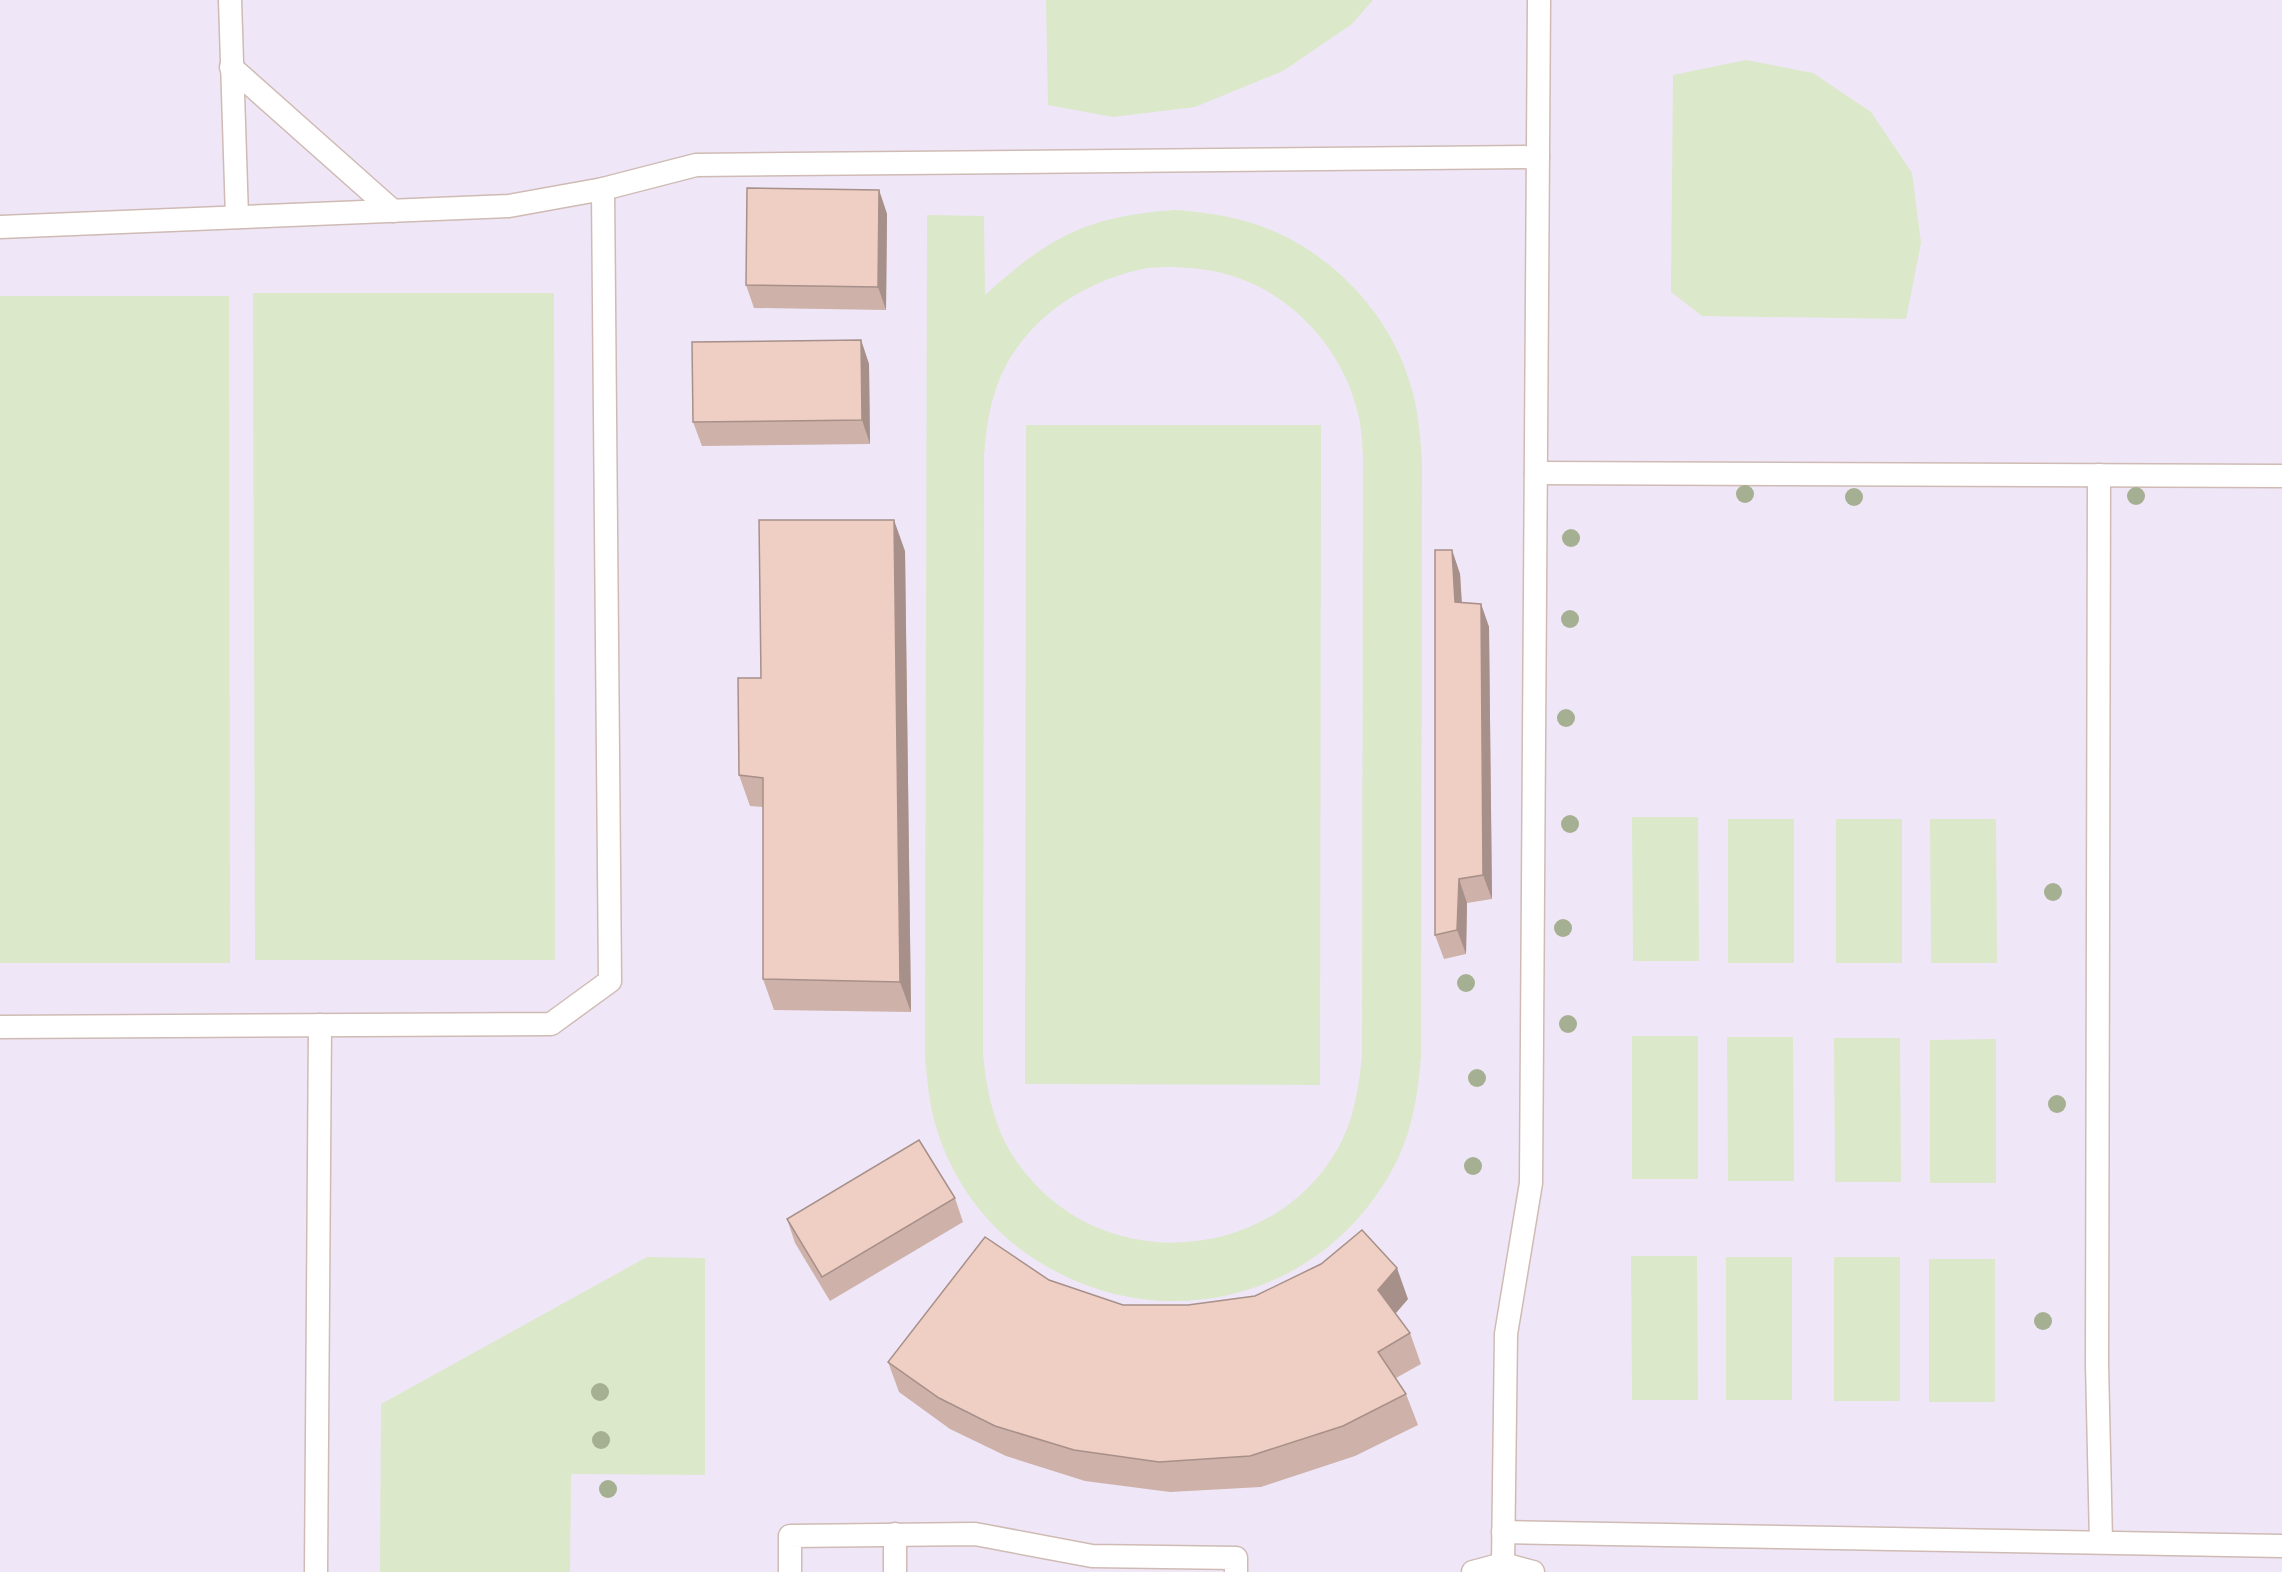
<svg xmlns="http://www.w3.org/2000/svg" width="2282" height="1572" font-family="Inter,sans-serif">
	<rect width="100%" height="100%" fill="#fbf2ea"/>
	<!-- education -->
	<rect fill="#efe7f8" x="0" y="0" width="2282" height="1572"/>
	<!-- green -->
	<g fill="#dbe8c9" fill-rule="evenodd">
		<path d="M1046,0H1373L1352,24L1283,71L1195,107L1113,117L1048,105Z"/>
		<path d="M1746,60L1813,73L1871,112L1912,173L1921,243L1906,319L1702,316L1671,292L1673,75Z"/>
		<path d="M1175,210C1201,212 1227,215 1252,223C1325,246 1388,309 1410,383C1418,408 1420,434 1422,460L1421,1056C1418,1095 1412,1135 1392,1170C1322,1298 1165,1339 1041,1263C992,1234 954,1185 937,1130C929,1105 927,1080 925,1054L927,215L984,216L985,295C1049,237 1087,216 1175,210ZM1174,267C1196,268 1217,270 1238,278C1300,299 1349,359 1360,423C1362,434 1362,445 1363,456L1362,1054C1359,1088 1354,1120 1337,1150C1272,1262 1109,1275 1027,1175C997,1140 987,1098 983,1053L984,455C986,433 988,413 995,392C1015,328 1074,285 1138,270C1149,267 1162,267 1174,267Z"/>
		<path d="M253,293H554L555,960H255Z"/>
		<path d="M0,296H229L230,963H0Z"/>
		<path d="M1026,425H1321L1320,1085L1025,1084Z"/>
		<path d="M1632,817H1698L1699,961H1633Z"/>
		<rect x="1728" y="819" width="66" height="144"/>
		<rect x="1836" y="819" width="66" height="144"/>
		<path d="M1930,819H1996L1997,963H1931Z"/>
		<rect x="1632" y="1036" width="66" height="143"/>
		<path d="M1727,1037H1793L1794,1181H1728Z"/>
		<path d="M1834,1038H1900L1901,1182H1835Z"/>
		<path d="M1996,1039V1183H1930V1040Z"/>
		<path d="M1631,1256H1697L1698,1400H1632Z"/>
		<path d="M647,1257L705,1258V1475L571,1474L570,1572H380L381,1404Z"/>
		<rect x="1726" y="1257" width="66" height="143"/>
		<rect x="1834" y="1257" width="66" height="144"/>
		<rect x="1929" y="1259" width="66" height="143"/>
	</g>
	<g fill="none" stroke-linecap="round" stroke-linejoin="round">
		<defs>
			<g id="lane">
				<path d="M230,0L237,217"/>
				<path d="M231,67L393,211"/>
				<path d="M603,189L696,165L1538,157"/>
				<path d="M0,227L509,206L603,189L610,981L551,1024L0,1027"/>
				<path d="M1536,473L2282,476"/>
				<path d="M2099,475L2097,1364L2101,1542"/>
				<path d="M1503,1532L2282,1546"/>
				<path d="M1503,1564L1506,1334L1531,1183L1539,0"/>
				<path d="M316,1572L320,1025"/>
				<path d="M790,1572V1536L975,1534L1092,1556L1236,1558V1572"/>
				<path d="M895,1572V1534"/>
				<path d="M1473,1572L1503,1564L1533,1572"/>
			</g>
		</defs>
		<!-- lane casing -->
		<use href="#lane" stroke="#cfbbb3" stroke-width="25"/>
		<!-- lane -->
		<use href="#lane" stroke="#fff" stroke-width="22"/>
	</g>
	<!-- trees -->
	<g fill="#a5af91">
		<circle cx="1745" cy="494" r="9"/>
		<circle cx="2136" cy="496" r="9"/>
		<circle cx="1854" cy="497" r="9"/>
		<circle cx="1571" cy="538" r="9"/>
		<circle cx="1570" cy="619" r="9"/>
		<circle cx="1566" cy="718" r="9"/>
		<circle cx="1570" cy="824" r="9"/>
		<circle cx="2053" cy="892" r="9"/>
		<circle cx="1563" cy="928" r="9"/>
		<circle cx="1466" cy="983" r="9"/>
		<circle cx="1568" cy="1024" r="9"/>
		<circle cx="1477" cy="1078" r="9"/>
		<circle cx="2057" cy="1104" r="9"/>
		<circle cx="1473" cy="1166" r="9"/>
		<circle cx="2043" cy="1321" r="9"/>
		<circle cx="600" cy="1392" r="9"/>
		<circle cx="601" cy="1440" r="9"/>
		<circle cx="608" cy="1489" r="9"/>
	</g>
	<!-- wall -->
	<g fill="#ceb1a9">
		<path d="M879,190L887,214L886,310L754,308L746,285Z"/>
		<path d="M861,340L869,364L870,444L702,446L693,422Z"/>
		<path d="M1452,550L1460,574L1462,603L1481,604L1489,627L1492,899L1467,903L1466,954L1444,959L1435,935Z"/>
		<path d="M905,551L911,1012L774,1010L763,979V807L750,806L739,775L761,678Z"/>
		<path d="M955,1198L963,1222L830,1301L795,1243L787,1219Z"/>
		<path d="M1049,1280L1123,1305H1188L1408,1299L1395,1314L1410,1333L1421,1364L1396,1378L1406,1394L1418,1425L1355,1456L1261,1487L1170,1492L1085,1481L1006,1456L950,1429L899,1392L888,1362Z"/>
	</g>
	<!-- shaded-wall -->
	<g fill="#a79089">
		<path d="M879,190L887,214L886,310L878,287Z"/>
		<path d="M861,340L869,364L870,444L862,420Z"/>
		<path d="M894,520L905,551L911,1012L900,982Z"/>
		<path d="M1452,550L1460,574L1463,626L1455,602Z"/>
		<path d="M1481,604L1489,627L1492,899L1483,875Z"/>
		<path d="M1459,879L1467,903L1466,954L1457,930Z"/>
		<path d="M1397,1268L1408,1299L1389,1321L1378,1290Z"/>
	</g>
	<!-- building -->
	<g fill="#efcec4" stroke="#a79089" stroke-width="1.5">
		<path d="M747,188L879,190L878,287L746,285Z"/>
		<path d="M861,340L862,420L693,422L692,342Z"/>
		<path d="M759,520H894L900,982L763,979V778L739,775L738,678H761Z"/>
		<path d="M1435,550H1452L1455,602L1481,604L1483,875L1459,879L1457,930L1435,935Z"/>
		<path d="M919,1140L955,1198L822,1277L787,1219Z"/>
		<path d="M1362,1230L1397,1268L1378,1290L1410,1333L1378,1352L1406,1394L1343,1426L1250,1456L1159,1462L1074,1450L995,1426L939,1398L888,1362L985,1237L1049,1280L1123,1305H1188L1255,1296L1321,1264Z"/>
	</g>
</svg>
